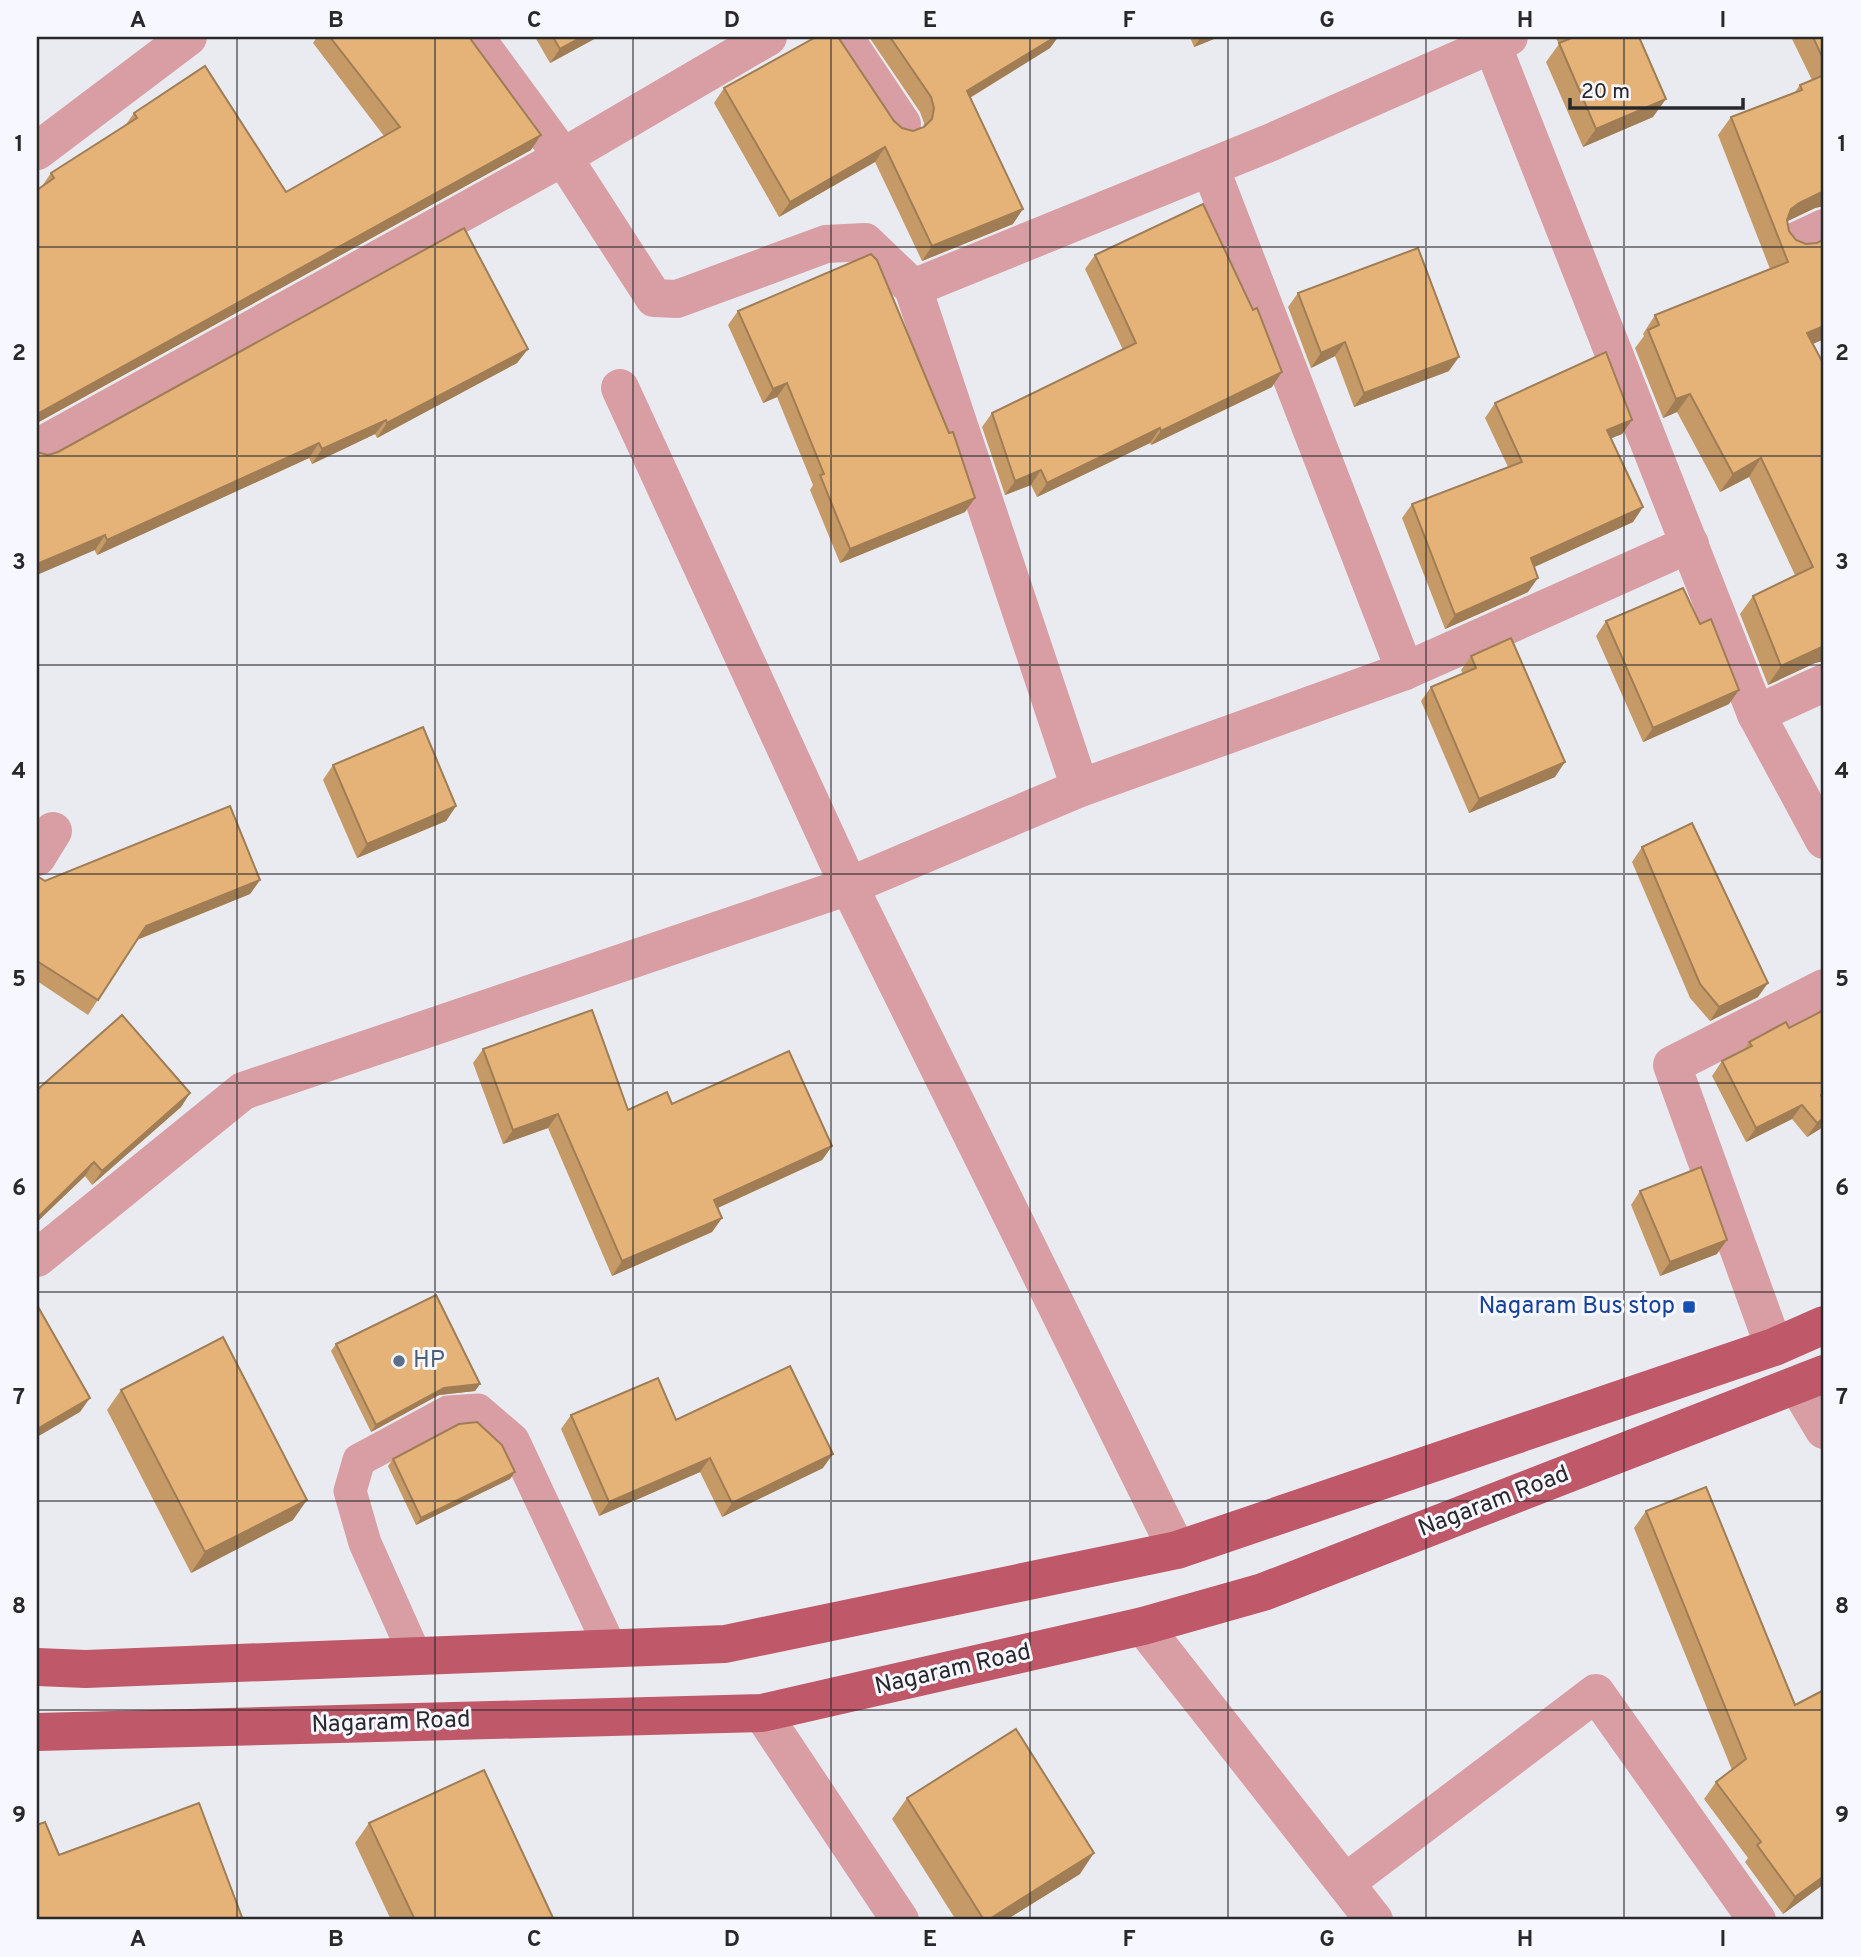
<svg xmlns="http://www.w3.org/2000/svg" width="1861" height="1957" font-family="Overpass,sans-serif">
	<rect width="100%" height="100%" fill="#eaebf1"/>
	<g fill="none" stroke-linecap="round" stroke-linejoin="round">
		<!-- lane -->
		<path stroke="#d89ea3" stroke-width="33" d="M415,1655L365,1543L350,1491L359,1460L448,1412L478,1410L513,1440L610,1647"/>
		<!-- street -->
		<g stroke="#d89ea3" stroke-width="38">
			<path d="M475,37L563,157L654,298L677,299L826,244L865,242L913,288L1080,788"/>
			<path d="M844,37L902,124"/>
			<path d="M1492,44L1756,714L1824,840"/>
			<path d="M37,151L188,37"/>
			<path d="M1210,167L1405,671"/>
			<path d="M1796,241L1824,228"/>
			<path d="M913,288L1274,141L1509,37"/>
			<path d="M620,388L849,886L1177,1550"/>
			<path d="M37,448L563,157L768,37"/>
			<path d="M1756,714L1824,683"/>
			<path d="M37,857L53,831"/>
			<path d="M37,1258L243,1091L849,886L1080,788L1405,671L1690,544"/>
			<path d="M1774,1347L1672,1065L1824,988"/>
			<path d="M1797,1385L1824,1430"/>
			<path d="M1143,1626L1374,1920"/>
			<path d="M762,1713L900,1920"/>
			<path d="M1345,1883L1596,1693L1757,1920"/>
		</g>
		<!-- primary -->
		<g stroke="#bf5868" stroke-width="38">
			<path d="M37,1667L86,1669L725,1644L1177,1550L1774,1347L1824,1325"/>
			<path d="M37,1732L762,1713L1143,1626L1263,1592L1824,1374"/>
		</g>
	</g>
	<!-- wall -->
	<g fill="#c59a67">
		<path d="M317,37H469L531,150L37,423L42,186L51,173L124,127L134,113L286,192L384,136L313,43Z"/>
		<path d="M535,37H598L550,63Z"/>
		<path d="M869,37H1058L1050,48L970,98L1013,224L922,261L875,162L779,217L714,103L724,88L894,121L902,128L913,131L923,128L924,123L920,112Z"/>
		<path d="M1190,37H1219L1194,47Z"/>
		<path d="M1555,37H1639L1653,117L1583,147L1546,62L1559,44Z"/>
		<path d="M1791,37H1824V206L1815,208L1787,221L1789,231L1796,240L1806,244L1817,243L1824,239V339L1813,344L1824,365V661L1815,663L1768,685L1740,614L1753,596L1795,575L1749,477L1720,492L1677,412L1663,418L1635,348L1644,336L1643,334L1655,315L1770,269L1718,135L1731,117L1795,92L1800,85L1812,80Z"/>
		<path d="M1095,255L1272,387L1151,445L1150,443L1037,497L1031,485L1005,495L982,427L992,413L1123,350L1085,269Z"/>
		<path d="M1298,293L1449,371L1354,407L1335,356L1311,368L1288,307Z"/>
		<path d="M738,311L965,512L840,563L810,490L813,485L777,397L763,403L728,325Z"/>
		<path d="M528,349L517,363L377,438L375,434L312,464L309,458L97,555L48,455Z"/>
		<path d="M1495,403L1632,420L1622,434L1611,438L1643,507L1633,522L1534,567L1528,592L1445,629L1402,518L1412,504L1508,467L1485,418Z"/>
		<path d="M1606,621L1700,624L1729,704L1643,742L1596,636Z"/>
		<path d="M1471,656L1555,777L1469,813L1421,701L1431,687L1463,674L1461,670Z"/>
		<path d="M333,765L456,806L446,821L357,858L323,780Z"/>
		<path d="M1642,847L1758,997L1710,1021L1690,998L1632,862Z"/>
		<path d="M37,876L45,881L260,880L250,894L137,940L88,1015L37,981Z"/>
		<path d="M1824,1010V1123L1820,1129L1807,1137L1792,1119L1746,1142L1712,1076L1722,1061L1742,1052L1749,1042L1789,1028Z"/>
		<path d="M483,1049L628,1110L672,1104L832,1146L822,1160L718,1208L722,1218L712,1232L612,1276L548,1128L503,1144L473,1063Z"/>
		<path d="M37,1090L190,1093L181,1107L92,1185L85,1176L37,1222Z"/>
		<path d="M1640,1191L1717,1254L1660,1276L1631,1205Z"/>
		<path d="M336,1344L480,1384L475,1391L439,1395L371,1432L331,1351Z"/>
		<path d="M121,1390L293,1520L191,1573L107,1410Z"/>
		<path d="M571,1415L676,1420L823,1468L722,1517L700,1472L599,1516L561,1429Z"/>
		<path d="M393,1459L515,1472L510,1479L416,1525L388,1466Z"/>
		<path d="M1646,1511L1795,1705L1824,1690V1884L1783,1914L1745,1862L1748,1858L1704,1799L1716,1782L1732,1770L1634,1528Z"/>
		<path d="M907,1798L1080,1874L1006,1920H956L892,1819Z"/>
		<path d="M369,1823L554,1920H391L355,1843Z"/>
	</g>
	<!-- shaded-wall -->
	<g fill="#a07d54">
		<path d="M582,37H598L550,63L560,49Z"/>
		<path d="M1055,37H1058L1050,48L956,106L967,91Z"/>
		<path d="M1201,37H1219L1194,47Z"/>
		<path d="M1666,99L1653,117L1583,147L1596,129Z"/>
		<path d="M541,135L531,150L37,423V414Z"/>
		<path d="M885,147L875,162L779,217L790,202Z"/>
		<path d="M1824,191V206L1815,208L1786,222L1791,209L1799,203Z"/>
		<path d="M1023,209L1013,224L922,261L932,246Z"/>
		<path d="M1824,326V339L1794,352L1807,333Z"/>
		<path d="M1345,342L1335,356L1311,368L1321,353Z"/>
		<path d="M528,349L517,363L377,438L387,423Z"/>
		<path d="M1459,357L1449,371L1354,407L1364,393Z"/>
		<path d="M1282,372L1272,387L1151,445L1161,431Z"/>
		<path d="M787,383L777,397L763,403L773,389Z"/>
		<path d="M1690,394L1677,412L1663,418L1676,399Z"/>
		<path d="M386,420L375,434L312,464L322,449Z"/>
		<path d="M1632,420L1622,434L1597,444L1607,430Z"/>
		<path d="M1160,428L1150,443L1037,497L1047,483Z"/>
		<path d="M319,443L309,458L97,555L107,540Z"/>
		<path d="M1761,458L1749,477L1720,492L1733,474Z"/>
		<path d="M1041,470L1031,485L1005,495L1015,481Z"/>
		<path d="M975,498L965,512L840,563L850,549Z"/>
		<path d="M1643,507L1633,522L1521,573L1531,558Z"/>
		<path d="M105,535L95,550L37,575V564Z"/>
		<path d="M1538,578L1528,592L1445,629L1455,615Z"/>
		<path d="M1824,646V661L1815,663L1768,685L1781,666Z"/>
		<path d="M1739,690L1729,704L1643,742L1653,728Z"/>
		<path d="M1565,762L1555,777L1469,813L1479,799Z"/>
		<path d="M456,806L446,821L357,858L367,844Z"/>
		<path d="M260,880L250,894L136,940L146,926Z"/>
		<path d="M1768,983L1758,997L1710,1021L1719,1007Z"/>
		<path d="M190,1093L181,1107L92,1185L102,1171Z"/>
		<path d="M1802,1105L1792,1119L1746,1142L1756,1128Z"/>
		<path d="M558,1114L548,1128L503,1144L513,1130Z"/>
		<path d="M1824,1118V1123L1820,1129L1807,1137L1817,1123Z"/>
		<path d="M832,1146L822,1160L704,1214L714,1200Z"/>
		<path d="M94,1162L85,1176L37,1222V1218Z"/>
		<path d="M722,1218L712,1232L612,1276L622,1261Z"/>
		<path d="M1727,1240L1717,1254L1660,1276L1670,1262Z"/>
		<path d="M480,1384L475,1391L439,1395L371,1432L376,1425L444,1388Z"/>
		<path d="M90,1398L80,1412L37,1437V1429Z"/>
		<path d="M833,1454L823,1468L722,1517L732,1503Z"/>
		<path d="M710,1458L700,1472L599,1516L609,1502Z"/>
		<path d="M515,1472L510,1479L416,1525L421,1518Z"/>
		<path d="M307,1500L293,1520L191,1573L205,1552Z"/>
		<path d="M1094,1853L1080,1874L1006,1920H988Z"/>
		<path d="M1824,1876V1884L1783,1914L1795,1897Z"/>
	</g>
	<!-- building -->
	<g fill="#e5b378" stroke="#a07d54" stroke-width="2">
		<path d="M330,37H469L541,135L37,414V190L54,178L51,173L137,118L134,113L205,66L286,192L400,127Z"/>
		<path d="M553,37H582L560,49Z"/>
		<path d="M816,37H838L894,121L902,128L913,131L924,127L932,119L934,108L931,97L890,37H1055L967,91L1023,209L932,246L885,147L790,202L724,88Z"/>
		<path d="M1574,37H1639L1666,99L1596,129L1559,43Z"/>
		<path d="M1813,37H1824V61Z"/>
		<path d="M1824,75V191L1799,203L1791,209L1787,220L1789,231L1796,240L1806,244L1817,243L1824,239V326L1807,333L1824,365V646L1781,666L1753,596L1813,567L1761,458L1733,474L1690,394L1676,399L1648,330L1659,325L1655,315L1788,262L1731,117L1802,90L1800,85Z"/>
		<path d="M1203,204L1253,310L1257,308L1282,372L1161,431L1160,428L1047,483L1041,470L1015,481L992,413L1136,343L1095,255Z"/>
		<path d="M464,228L528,349L387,423L386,420L322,449L319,443L107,540L105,535L37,564V452L48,455L58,452Z"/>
		<path d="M1418,248L1459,357L1364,393L1345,342L1321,353L1298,293Z"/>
		<path d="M871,254L877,260L949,433L953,432L975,498L850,549L820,475L824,474L787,383L773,389L738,311Z"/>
		<path d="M1606,352L1632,420L1607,430L1643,507L1531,558L1538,578L1455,615L1412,504L1522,462L1495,403Z"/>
		<path d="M1683,588L1700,624L1711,619L1739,690L1653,728L1606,621Z"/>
		<path d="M1511,638L1565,762L1479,799L1431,687L1476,668L1471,656Z"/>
		<path d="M423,727L456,806L367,844L333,765Z"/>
		<path d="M230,806L260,880L146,926L98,1000L37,961V876L45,881Z"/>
		<path d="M1692,823L1768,983L1719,1007L1700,984L1642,847Z"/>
		<path d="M592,1010L628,1110L667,1092L672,1104L789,1051L832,1146L714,1200L722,1218L622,1261L558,1114L513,1130L483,1049Z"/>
		<path d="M1824,1010V1094L1821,1095L1824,1102V1118L1817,1123L1802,1105L1756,1128L1722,1061L1752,1046L1749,1042L1786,1022L1789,1028Z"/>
		<path d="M122,1015L190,1093L102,1171L94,1162L37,1218V1090Z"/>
		<path d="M1701,1167L1727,1240L1670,1262L1640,1191Z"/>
		<path d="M436,1295L480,1384L444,1388L376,1425L336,1344Z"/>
		<path d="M37,1305L90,1398L37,1429Z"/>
		<path d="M223,1337L307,1500L205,1552L121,1390Z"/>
		<path d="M790,1366L833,1454L732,1503L710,1458L609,1502L571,1415L658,1378L676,1420Z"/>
		<path d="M477,1422L502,1445L515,1472L421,1518L393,1459L459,1424Z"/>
		<path d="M1706,1487L1795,1705L1824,1690V1876L1795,1897L1757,1845L1761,1842L1716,1782L1746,1759L1646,1511Z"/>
		<path d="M1016,1729L1094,1853L988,1920H984L907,1798Z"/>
		<path d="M484,1770L554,1920H415L369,1823Z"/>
		<path d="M199,1803L243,1920H37V1825L45,1822L59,1855Z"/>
	</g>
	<!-- grid -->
	<path fill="none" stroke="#29292c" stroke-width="2" stroke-opacity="0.55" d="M237,37V1920M435,37V1920M633,37V1920M831,37V1920M1030,37V1920M1228,37V1920M1426,37V1920M1624,37V1920M37,247H1824M37,456H1824M37,665H1824M37,874H1824M37,1083H1824M37,1292H1824M37,1501H1824M37,1710H1824"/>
	<!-- markers -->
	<rect fill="#1a4fb4" stroke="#f7f8ff" stroke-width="2.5" x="1682" y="1300" width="14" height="14" rx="3.5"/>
	<circle fill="#5c6f8a" stroke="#f7f8ff" stroke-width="2.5" cx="399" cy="1361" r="7"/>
	<g text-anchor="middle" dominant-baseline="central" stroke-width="6" stroke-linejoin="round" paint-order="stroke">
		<!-- transit labels -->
		<g font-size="24" fill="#164399" stroke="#f7f8ff" text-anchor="end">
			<text x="1675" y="1307">Nagaram Bus stop</text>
		</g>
		<!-- service labels -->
		<g font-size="24" fill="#4e5e75" stroke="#f7f8ff" text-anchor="start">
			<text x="413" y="1361">HP</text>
		</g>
		<!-- street labels -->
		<g font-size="24" fill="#29292c" stroke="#f7f8ff">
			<text transform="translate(1494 1502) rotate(-21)">Nagaram Road</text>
			<text transform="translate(953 1670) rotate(-13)">Nagaram Road</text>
			<text transform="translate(391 1723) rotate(-2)">Nagaram Road</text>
		</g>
	</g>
	<!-- border -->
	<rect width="1861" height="1957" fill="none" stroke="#f7f8ff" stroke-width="77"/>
	<!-- scale -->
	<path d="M1570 98v10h173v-10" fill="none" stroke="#29292c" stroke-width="3.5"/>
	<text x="1581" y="98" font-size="21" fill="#29292c" stroke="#f7f8ff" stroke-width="5" paint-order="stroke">20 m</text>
	<rect x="38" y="38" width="1784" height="1880" fill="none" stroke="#29292c" stroke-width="2.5"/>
	<g font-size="23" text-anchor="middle" font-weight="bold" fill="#29292c">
		<text x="138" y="27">A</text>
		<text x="336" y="27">B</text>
		<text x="534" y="27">C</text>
		<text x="732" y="27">D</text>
		<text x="930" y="27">E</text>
		<text x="1129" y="27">F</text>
		<text x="1327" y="27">G</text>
		<text x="1525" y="27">H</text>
		<text x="1723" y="27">I</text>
		<text x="19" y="151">1</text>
		<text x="1842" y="151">1</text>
		<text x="19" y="360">2</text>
		<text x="1842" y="360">2</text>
		<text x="19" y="569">3</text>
		<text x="1842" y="569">3</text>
		<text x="19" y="778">4</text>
		<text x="1842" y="778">4</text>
		<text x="19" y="986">5</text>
		<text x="1842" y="986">5</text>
		<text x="19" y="1195">6</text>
		<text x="1842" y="1195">6</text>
		<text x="19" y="1404">7</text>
		<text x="1842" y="1404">7</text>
		<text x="19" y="1613">8</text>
		<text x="1842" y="1613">8</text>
		<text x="19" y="1822">9</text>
		<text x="1842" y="1822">9</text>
		<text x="138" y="1946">A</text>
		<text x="336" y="1946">B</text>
		<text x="534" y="1946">C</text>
		<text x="732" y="1946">D</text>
		<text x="930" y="1946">E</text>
		<text x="1129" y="1946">F</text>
		<text x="1327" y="1946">G</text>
		<text x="1525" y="1946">H</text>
		<text x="1723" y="1946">I</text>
	</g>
</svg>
